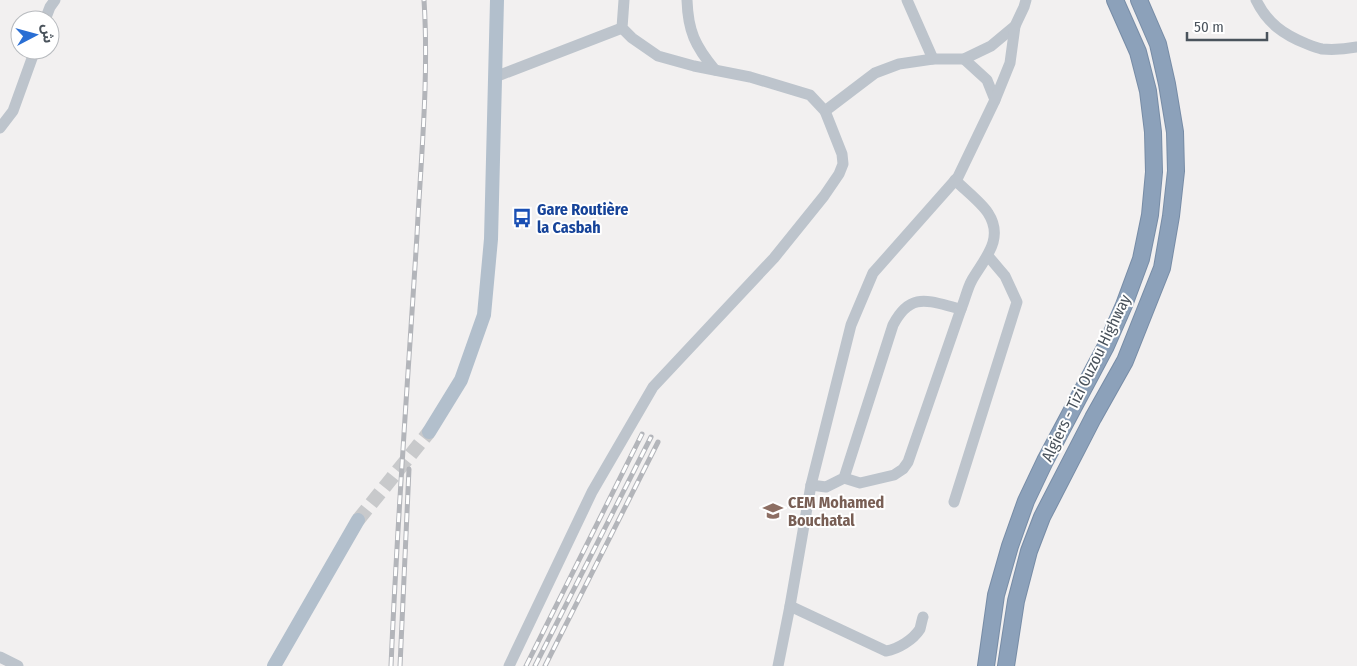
<svg xmlns="http://www.w3.org/2000/svg" width="1357" height="666" font-family="'Fira Sans Condensed','Noto Sans Arabic',sans-serif">
	<rect width="100%" height="100%" fill="#f2f0f0"/>
	<g fill="none" stroke-linecap="round" stroke-linejoin="round">
		<!-- major-tunnel -->
		<path stroke="#c8c9cb" stroke-width="14" stroke-dasharray="14 7" stroke-linecap="butt" d="M358,520L429,432"/>
		<defs>
			<g id="highway">
				<path d="M986,666L996,595L1010,546L1026,501L1045,461L1106,346L1124,305L1141,259L1150,215L1154,172L1153,132L1148,91L1138,52L1115,0"/>
				<path d="M1006,666L1016,601L1029,551L1042,517L1093,418L1125,361L1162,268L1171,216L1176,171L1175,132L1167,84L1158,44L1139,0"/>
			</g>
		</defs>
		<!-- highway casing -->
		<use href="#highway" stroke="#778ca6" stroke-width="18"/>
		<!-- minor -->
		<g stroke="#bdc4cc" stroke-width="11">
			<path d="M687,0C688,31 695,46 715,70"/>
			<path d="M907,0L933,59"/>
			<path d="M1256,0C1267,23 1284,35 1307,44C1312,46 1317,48 1322,49C1334,50 1346,49 1357,47"/>
			<path d="M45,20L50,7L55,0"/>
			<path d="M964,59L987,80L995,100"/>
			<path d="M495,77L622,28"/>
			<path d="M825,111L875,73L899,64L933,59H964L991,46L1015,26L1024,7L1026,0"/>
			<path d="M0,128L13,111L35,50"/>
			<path d="M844,478L860,483L894,475L903,469L908,462L961,309"/>
			<path d="M811,485L826,487L844,478L893,325C911,290 930,302 961,309C965,300 967,289 972,280C984,259 1005,239 988,213C982,203 964,189 955,180"/>
			<path d="M954,502L1017,302L1005,276L988,256"/>
			<path d="M790,606L886,651C898,649 913,640 920,629C921,625 922,620 923,617"/>
			<path d="M0,657L18,666"/>
			<path d="M509,666L592,492L653,387L774,258L824,196L839,174L843,164L842,154L825,111L810,95L750,77L694,66L658,56L632,38L622,28L624,0"/>
			<path d="M778,666L790,606L811,485L851,325L873,273L958,177L995,100L1010,63L1015,26"/>
		</g>
		<!-- major -->
		<g stroke="#b2bfcc" stroke-width="14">
			<path d="M429,432L461,380L484,315L491,239L497,0"/>
			<path d="M274,666L358,520"/>
		</g>
		<!-- highway -->
		<use href="#highway" stroke="#8ca1ba" stroke-width="16"/>
		<defs>
			<g id="rail">
				<path d="M391,666C397,522 408,378 417,235C421,157 429,78 424,0"/>
				<path d="M400,666L409,469"/>
				<path d="M526,666L642,434"/>
				<path d="M535,666L651,437"/>
				<path d="M545,666L658,442"/>
			</g>
		</defs>
		<!-- rail casing -->
		<use href="#rail" stroke="#b3b5ba" stroke-width="5"/>
		<!-- rail -->
		<use href="#rail" stroke="#fff" stroke-width="3" stroke-dasharray="9" stroke-linecap="butt"/>
	</g>
	<!-- icons -->
	<defs>
		<symbol id="bus-bare" viewBox="-9 -9 18 18"><path d="M-5-6H5V4H4V6H2V4H-2V6H-4V4H-5ZM-3.5-4V0h7V-4ZM-3.5 1.2v1.5H-2V1.2ZM2 1.2v1.5H3.5V1.2Z" fill="#1a4fb4" stroke="#fff" stroke-width="2.5" paint-order="stroke"/></symbol>
		<symbol id="school-bare" viewBox="-9 -9 18 18"><path d="M0-5L7-2L0 1L-7-2ZM-4 1L0 2.5L4 1V4Q0 6-4 4Z" fill="#8d6e63" stroke="#fff" stroke-width="2.5" paint-order="stroke"/></symbol>
	</defs>
	<g fill-rule="evenodd">
		<use href="#bus-bare" x="508" y="204" width="28" height="28"/>
		<use href="#school-bare" x="759" y="497" width="28" height="28"/>
	</g>
	<g text-anchor="middle" dominant-baseline="central" stroke-width="4" stroke-linejoin="round" paint-order="stroke">
		<!-- transit labels -->
		<g font-size="16" font-weight="bold" fill="#164399" stroke="#fff" text-anchor="start">
			<text x="537" y="209">Gare Routière<tspan x="537" dy="18">la Casbah</tspan></text>
		</g>
		<!-- street labels -->
		<g font-size="16" fill="#4a535c" stroke="#fff">
			<text transform="translate(1086 378) rotate(-64)">Algiers - Tizi Ouzou Highway</text>
		</g>
		<!-- education labels -->
		<g font-size="16" font-weight="bold" fill="#785e54" stroke="#fff" text-anchor="start">
			<text x="788" y="502">CEM Mohamed<tspan x="788" dy="18">Bouchatal</tspan></text>
		</g>
	</g>
	<!-- north arrow -->
	<g transform="translate(35 35) rotate(84)"><circle r="24" fill="#ffffff" stroke="#b7babe"/>
	<path d="M0-4L9 19L0 12L-9 19Z" fill="#296ed4"/>
	<text y="-8" font-size="14" font-weight="bold" text-anchor="middle" fill="#4a535c">ش</text>
	</g>
	<!-- scale -->
	<path d="M1187 32v8h80v-8" fill="none" stroke="#4a535c" stroke-width="2.5"/>
	<text x="1194" y="32" font-size="15" fill="#4a535c" stroke="#ffffff" stroke-width="4" paint-order="stroke">50 m</text>
</svg>
